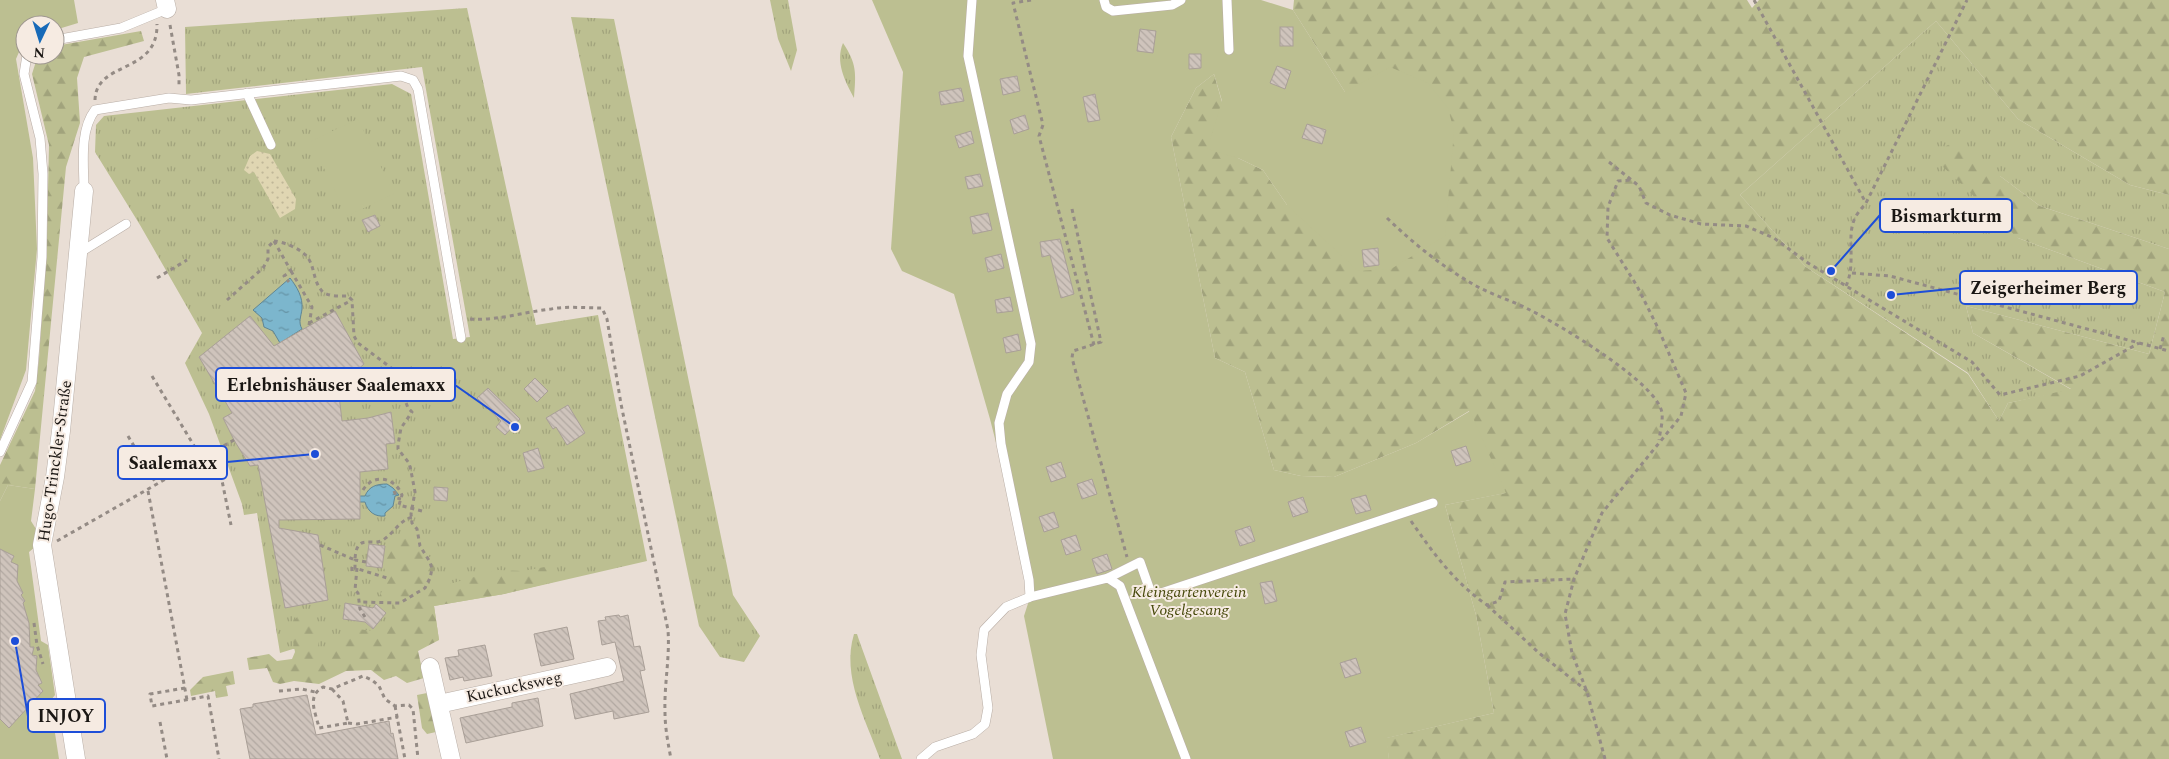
<svg xmlns="http://www.w3.org/2000/svg" width="2169" height="759" font-family="Spectral,serif">
	<defs>
		<pattern id="grass-tufts" width="24" height="20" patternUnits="userSpaceOnUse" patternTransform="scale(1.25)"><rect width="24" height="20" fill="#bcbf91"/><path d="M3 7l-1-3M5 7V3M7 7l1-3M15 17l-1-3M17 17v-4M19 17l1-3" fill="none" stroke="#a1a37c"/></pattern>
		<pattern id="forest-firs" width="22" height="20" patternUnits="userSpaceOnUse" patternTransform="scale(1.25)"><rect width="22" height="20" fill="#bcbf91"/><path d="M5 1l3.5 6h-7zM16 11l3.5 6h-7z" fill="#a1a37c"/></pattern>
		<pattern id="sand-dots" width="8" height="8" patternUnits="userSpaceOnUse" patternTransform="scale(1.25)"><rect width="8" height="8" fill="#e0d6b2"/><path d="M2 2h.1M6 6h.1" fill="none" stroke="#c0b798" stroke-width="1.8" stroke-linecap="round"/></pattern>
		<pattern id="water-ripples" width="26" height="14" patternUnits="userSpaceOnUse" patternTransform="scale(1.25)"><rect width="26" height="14" fill="#7cb6cd"/><path d="M2 4q2-2 4 0t4 0M15 11q2-2 4 0t4 0" fill="none" stroke="#6593a5"/></pattern>
		<pattern id="building-back-hatch" width="6" height="6" patternUnits="userSpaceOnUse" patternTransform="scale(1.25)"><rect width="6" height="6" fill="#cfc4bc"/><path d="M-1 5l2 2M0 0l6 6M5-1l2 2" fill="none" stroke="#b1a8a1"/></pattern>
	</defs>
	<rect width="100%" height="100%" fill="#e9ded5"/>
	<!-- grass -->
	<g fill="url(#grass-tufts)">
		<path d="M770,0H788L797,50L791,71L778,39Z"/>
		<path d="M467,8L536,325L598,315L647,561L504,594L434,606L439,640L344,654L293,649L280,653L257,513L244,515L242,504L209,414L185,363L202,333L140,225L95,152L96,125L104,116L392,84L411,94L453,339L470,337L422,67L186,94L185,27Z"/>
		<path d="M571,17L614,19L733,595L760,636L744,662L720,657L699,626Z"/>
		<path d="M1936,21L2018,119L2130,185L2169,195V249L2040,206L2000,176L2018,238L2165,292L2149,354L1966,306L1973,333L2072,390L2008,403L1999,421L1968,373L1806,267L1740,195Z"/>
		<path d="M843,43C857,64 856,73 854,98C845,81 835,62 843,43Z"/>
		<path d="M854,634H857L859,640L902,759H880C866,720 841,676 854,634Z"/>
	</g>
	<!-- forest -->
	<g fill="url(#forest-firs)">
		<path d="M1294,0H1747L1752,8L1759,0H2169V195L2130,185L2018,119L1936,21L1740,195L1806,267L1968,374L1999,421L2008,403L2071,389L1973,333L1966,306L2149,354L2165,292L2018,238L1940,164L1946,146L1960,140L2000,176L2040,206L2169,249V759H1389L1386,738L1494,713L1476,615L1445,505L1505,493L1469,411L1416,443L1334,477L1301,476L1274,470L1245,372L1215,358L1171,137L1196,88L1214,74L1238,158L1263,170L1287,205L1345,92L1293,10Z"/>
		<path d="M141,31L144,41L84,57L77,78L80,123L66,167L35,489L8,485L0,501V465L35,391L39,359L47,234L49,145L32,74L38,55H55V46Z"/>
		<path d="M408,534L420,536L424,551L436,564L434,575L426,585L429,590L498,570L523,571L550,566L553,582L504,594L434,606L439,640L418,651L424,678L407,683L396,676L384,680L371,670L346,671L319,684L294,681L280,684L273,682L267,668L249,670L247,658L269,654L277,661L292,659L295,652L290,625L298,616H314L319,649L338,646L357,629L374,631L390,626L393,601L377,600L389,579L384,568L387,544Z"/>
		<path d="M233,671L235,684L226,686L228,696L216,698L215,691L191,696L190,690L203,677Z"/>
		<path d="M427,693L436,732L427,734L422,728L417,695Z"/>
	</g>
	<!-- sand -->
	<path fill="url(#sand-dots)" d="M257,151L270,154L296,199L295,209L280,218L254,172L249,174L244,170L250,156Z"/>
	<!-- garden -->
	<g fill="#bcbf91">
		<path d="M0,0H74L78,23L55,30V25H25V38L16,59L33,158L37,249L26,370L0,440Z"/>
		<path d="M872,0H1261L1293,10L1345,92L1390,67L1428,83L1448,108L1454,131L1445,236L1391,269L1358,271L1287,205L1263,170L1238,158L1207,149L1222,101L1214,74L1196,88L1171,137L1215,358L1245,372L1274,470L1301,476L1334,477L1416,443L1470,411L1506,493L1445,505L1476,615L1494,713L1387,738L1389,759H1053L1024,616L1033,588L990,419L954,294L902,271L891,249L903,72Z"/>
		<path d="M358,119L394,194L347,216L311,141Z"/>
		<path d="M8,485L35,489L31,521L36,529L35,547L29,552L41,641L48,645L55,695L50,701L59,759H0V501Z"/>
	</g>
	<!-- water -->
	<g fill="url(#water-ripples)" stroke="#5f8695">
		<path d="M290,278C297,287 303,297 302,309C301,317 298,322 302,329L280,343L273,331L264,327L262,318L253,310Z"/>
		<path d="M387,484L393,488L399,495L395,496L393,506L385,513V516C375,517 368,512 365,502H359V496H365C369,486 377,484 387,484Z"/>
	</g>
	<!-- building -->
	<g fill="url(#building-back-hatch)" stroke="#a99f97">
		<rect x="1280" y="27" width="13" height="19"/>
		<path d="M1140,29L1156,31L1153,53L1137,51Z"/>
		<path d="M1189,54H1201V68L1189,69Z"/>
		<path d="M1277,66L1291,71L1285,89L1270,83Z"/>
		<path d="M1017,76L1020,91L1003,95L1000,79Z"/>
		<path d="M961,88L964,101L941,105L939,92Z"/>
		<path d="M1095,94L1100,120L1088,122L1083,97Z"/>
		<path d="M1025,115L1029,129L1014,134L1010,120Z"/>
		<path d="M1307,124L1326,130L1322,144L1302,138Z"/>
		<path d="M971,131L974,143L959,148L955,136Z"/>
		<path d="M980,174L983,186L968,189L965,177Z"/>
		<path d="M988,213L992,230L973,234L970,217Z"/>
		<path d="M375,215L380,226L368,232L362,220Z"/>
		<path d="M1060,239L1074,294L1061,298L1050,255L1042,257L1040,242Z"/>
		<path d="M1378,248L1379,265L1364,267L1362,250Z"/>
		<path d="M1001,254L1004,268L988,272L985,258Z"/>
		<path d="M1010,297L1013,311L997,313L995,300Z"/>
		<path d="M335,311L364,364L338,387L342,421L368,418L391,412L395,443L386,444L388,469L360,472V519L279,520V528L318,535L328,600L285,608L258,465L250,466L234,440L223,418L232,413L199,357L250,316L274,346Z"/>
		<path d="M1018,334L1021,350L1006,353L1003,338Z"/>
		<path d="M535,378L548,391L537,402L524,389Z"/>
		<path d="M488,388L520,419L505,435L496,427L501,421L477,398Z"/>
		<path d="M568,405L585,433L567,445L556,427L553,429L546,418Z"/>
		<path d="M1466,446L1471,461L1456,466L1451,451Z"/>
		<path d="M538,448L544,468L528,472L523,453Z"/>
		<path d="M1061,462L1066,477L1051,482L1046,467Z"/>
		<path d="M1092,479L1097,494L1082,499L1077,484Z"/>
		<path d="M434,487L448,488L447,501L434,500Z"/>
		<path d="M1366,495L1371,510L1356,514L1351,499Z"/>
		<path d="M1303,497L1308,512L1293,517L1288,502Z"/>
		<path d="M1054,512L1059,527L1044,532L1039,517Z"/>
		<path d="M1250,526L1255,541L1240,546L1235,531Z"/>
		<path d="M1076,535L1081,550L1066,555L1061,540Z"/>
		<path d="M369,544L385,546L382,568L366,566Z"/>
		<path d="M0,549L14,556L11,562L18,565L17,581L23,593L21,595L25,601L23,603L29,623L30,647H34L32,655L37,656L36,670L42,683L38,685L43,691L9,728L0,719Z"/>
		<path d="M1107,554L1112,569L1097,574L1092,559Z"/>
		<path d="M1272,581L1277,601L1265,604L1260,583Z"/>
		<path d="M345,603L373,608L376,604L386,613L373,629L365,622L343,619Z"/>
		<path d="M619,615L620,617L628,615L634,647L640,646L645,670L640,671L649,712L614,719L613,711L575,719L570,694L624,681L615,642L602,645L598,621L606,620L605,617Z"/>
		<path d="M567,627L574,659L541,666L534,634Z"/>
		<path d="M485,645L492,676L464,681L463,677L450,680L445,658L459,656L458,650Z"/>
		<path d="M1356,658L1361,673L1345,678L1340,663Z"/>
		<path d="M307,695L316,735L389,721L391,734L393,733L398,759H250L240,709L253,707V704Z"/>
		<path d="M538,698L543,726L466,743L460,718L512,707V703Z"/>
		<path d="M1361,727L1366,742L1350,747L1345,732Z"/>
	</g>
	<g fill="none" stroke-linecap="round" stroke-linejoin="round">
		<defs>
			<g id="lane">
				<path d="M972,0L968,56L1031,344L1029,362L1007,394L999,423L1001,444L1029,580L1030,597"/>
				<path d="M1104,0L1106,7L1113,11L1172,5L1181,0"/>
				<path d="M1227,0L1229,50"/>
				<path d="M55,40L121,28L167,9"/>
				<path d="M247,93L271,145"/>
				<path d="M84,191C84,165 79,131 95,110L169,98L191,100L401,76L413,80L418,89L461,338"/>
				<path d="M79,253L126,224"/>
				<path d="M0,452L32,382L42,257L43,174L40,138L24,74L27,55"/>
				<path d="M1108,578L1140,562L1152,596L1433,503"/>
				<path d="M921,759L935,747L973,734L985,724L988,708L981,655L984,630L1006,607L1030,597L1108,578L1120,586L1186,759"/>
			</g>
			<g id="street">
				<path d="M165,0L167,9"/>
				<path d="M430,667L451,759"/>
				<path d="M439,704L607,667"/>
				<path d="M76,759L42,545L55,477L61,431L84,191"/>
			</g>
		</defs>
		<!-- lane casing -->
		<use href="#lane" stroke="#b9aea6" stroke-width="10"/>
		<!-- street casing -->
		<use href="#street" stroke="#b9aea6" stroke-width="19"/>
		<!-- path -->
		<g stroke="#948b85" stroke-width="3" stroke-dasharray="4 4" stroke-linecap="butt">
			<path d="M1031,0L1013,3L1043,125L1039,136L1094,345"/>
			<path d="M1754,0L1866,203"/>
			<path d="M170,25L179,75V87"/>
			<path d="M95,100C96,60 158,75 157,24"/>
			<path d="M1609,162L1639,186L1646,203L1670,215L1701,224L1746,226L1774,238L1808,263L1972,362L2000,395L2080,376L2139,343"/>
			<path d="M1072,209L1101,342L1073,351L1072,358L1127,557"/>
			<path d="M1387,218C1413,243 1440,265 1471,283C1489,294 1511,300 1530,310C1558,324 1658,383 1662,413C1663,422 1660,432 1659,440"/>
			<path d="M274,241C284,242 302,249 308,258C315,268 313,281 322,291C328,297 340,296 348,296L352,300L354,336L358,343L394,370L408,408L412,412L401,428L398,445V449L409,463L411,471L415,492L411,514L412,523L417,529L420,546L430,562L432,569L430,578L425,588L400,603L360,602"/>
			<path d="M274,241L291,271L284,276L289,282"/>
			<path d="M291,271L312,307L309,325"/>
			<path d="M1852,273L1890,276L2169,351"/>
			<path d="M157,278L187,260"/>
			<path d="M1846,286C1857,262 1845,235 1856,216C1859,211 1863,207 1866,203L1967,0"/>
			<path d="M227,300L263,268L268,259V247L274,241"/>
			<path d="M470,319C497,321 524,312 551,309C567,306 585,308 602,308L607,319L621,404L668,630C670,658 664,685 665,712C665,728 668,743 671,759"/>
			<path d="M309,323L352,300"/>
			<path d="M2160,349L2164,335"/>
			<path d="M152,376L202,459"/>
			<path d="M128,436L157,485"/>
			<path d="M216,451L231,525"/>
			<path d="M363,490C373,473 395,477 402,495L399,505L422,511"/>
			<path d="M148,491L187,700"/>
			<path d="M394,491L397,498L401,499"/>
			<path d="M1411,521C1433,553 1455,583 1487,605L1499,601L1505,582L1574,579"/>
			<path d="M57,541L234,440"/>
			<path d="M320,545L355,560C356,532 372,547 383,540C394,533 399,521 412,517"/>
			<path d="M366,562L355,560V568L387,578"/>
			<path d="M357,568L355,590L358,593L360,609L365,617"/>
			<path d="M352,571V567L355,568"/>
			<path d="M1487,605L1539,653L1587,691"/>
			<path d="M34,623L37,645L43,664"/>
			<path d="M185,688L150,694L152,706L208,696L219,759"/>
			<path d="M332,689L343,701L348,723L319,728C316,713 306,696 323,687L332,689L363,676L372,680L379,686L385,699L395,706L409,705L413,709L418,759"/>
			<path d="M279,691L302,689L315,692"/>
			<path d="M395,706L405,759"/>
			<path d="M160,722L167,759"/>
			<path d="M348,723L357,724L398,717"/>
			<path d="M1605,759L1587,692L1572,653L1565,614L1574,579L1602,513L1681,416L1686,393L1658,328L1637,286L1607,238L1608,207L1618,181L1631,180"/>
		</g>
		<!-- lane -->
		<use href="#lane" stroke="#fff" stroke-width="9"/>
		<!-- street -->
		<use href="#street" stroke="#fff" stroke-width="18"/>
	</g>
	<g text-anchor="middle" dominant-baseline="central" stroke-width="4" stroke-linejoin="round" paint-order="stroke">
		<!-- street labels -->
		<g font-size="16" fill="#1a1613" stroke="#f6ebe2">
			<text transform="translate(55 461) rotate(-82)">Hugo-Trinckler-Straße</text>
			<text transform="translate(514 687) rotate(-12)">Kuckucksweg</text>
		</g>
		<!-- park labels -->
		<g font-size="16" font-style="italic" fill="#47490b" stroke="#f6ebe2">
			<text x="1189" y="592">Kleingartenverein<tspan x="1189" dy="18">Vogelgesang</tspan></text>
		</g>
	</g>
	<!-- callouts -->
	<path fill="none" stroke="#1d4ed8" stroke-width="2" d="M1831 271L1880 215M1891 295L1960 288M515 427L455 385M315 454L227 462M15 641L28 716"/>
	<g fill="#1d4ed8" stroke="#f6ebe2" stroke-width="2">
		<circle cx="1831" cy="271" r="5"/>
		<circle cx="1891" cy="295" r="5"/>
		<circle cx="515" cy="427" r="5"/>
		<circle cx="315" cy="454" r="5"/>
		<circle cx="15" cy="641" r="5"/>
	</g>
	<g fill="#f6ebe2" stroke="#1d4ed8" stroke-width="2">
		<rect x="1880" y="199" width="132" height="33" rx="5"/>
		<rect x="1960" y="271" width="177" height="33" rx="5"/>
		<rect x="216" y="368" width="239" height="33" rx="5"/>
		<rect x="118" y="446" width="109" height="33" rx="5"/>
		<rect x="28" y="699" width="77" height="33" rx="5"/>
	</g>
	<g font-size="18" text-anchor="middle" font-weight="bold" fill="#1a1613">
		<text x="1946" y="222">Bismarkturm</text>
		<text x="2048" y="294">Zeigerheimer Berg</text>
		<text x="336" y="391">Erlebnishäuser Saalemaxx</text>
		<text x="173" y="469">Saalemaxx</text>
		<text x="66" y="722">INJOY</text>
	</g>
	<!-- north arrow -->
	<g transform="translate(40 40) rotate(184)"><circle r="24" fill="#f6ebe2" stroke="#9e968f"/>
	<path d="M0-4L9 19L0 12L-9 19Z" fill="#176ab8"/>
	<text y="-8" font-size="14" font-weight="bold" text-anchor="middle" fill="#1a1613">N</text>
	</g>
</svg>
